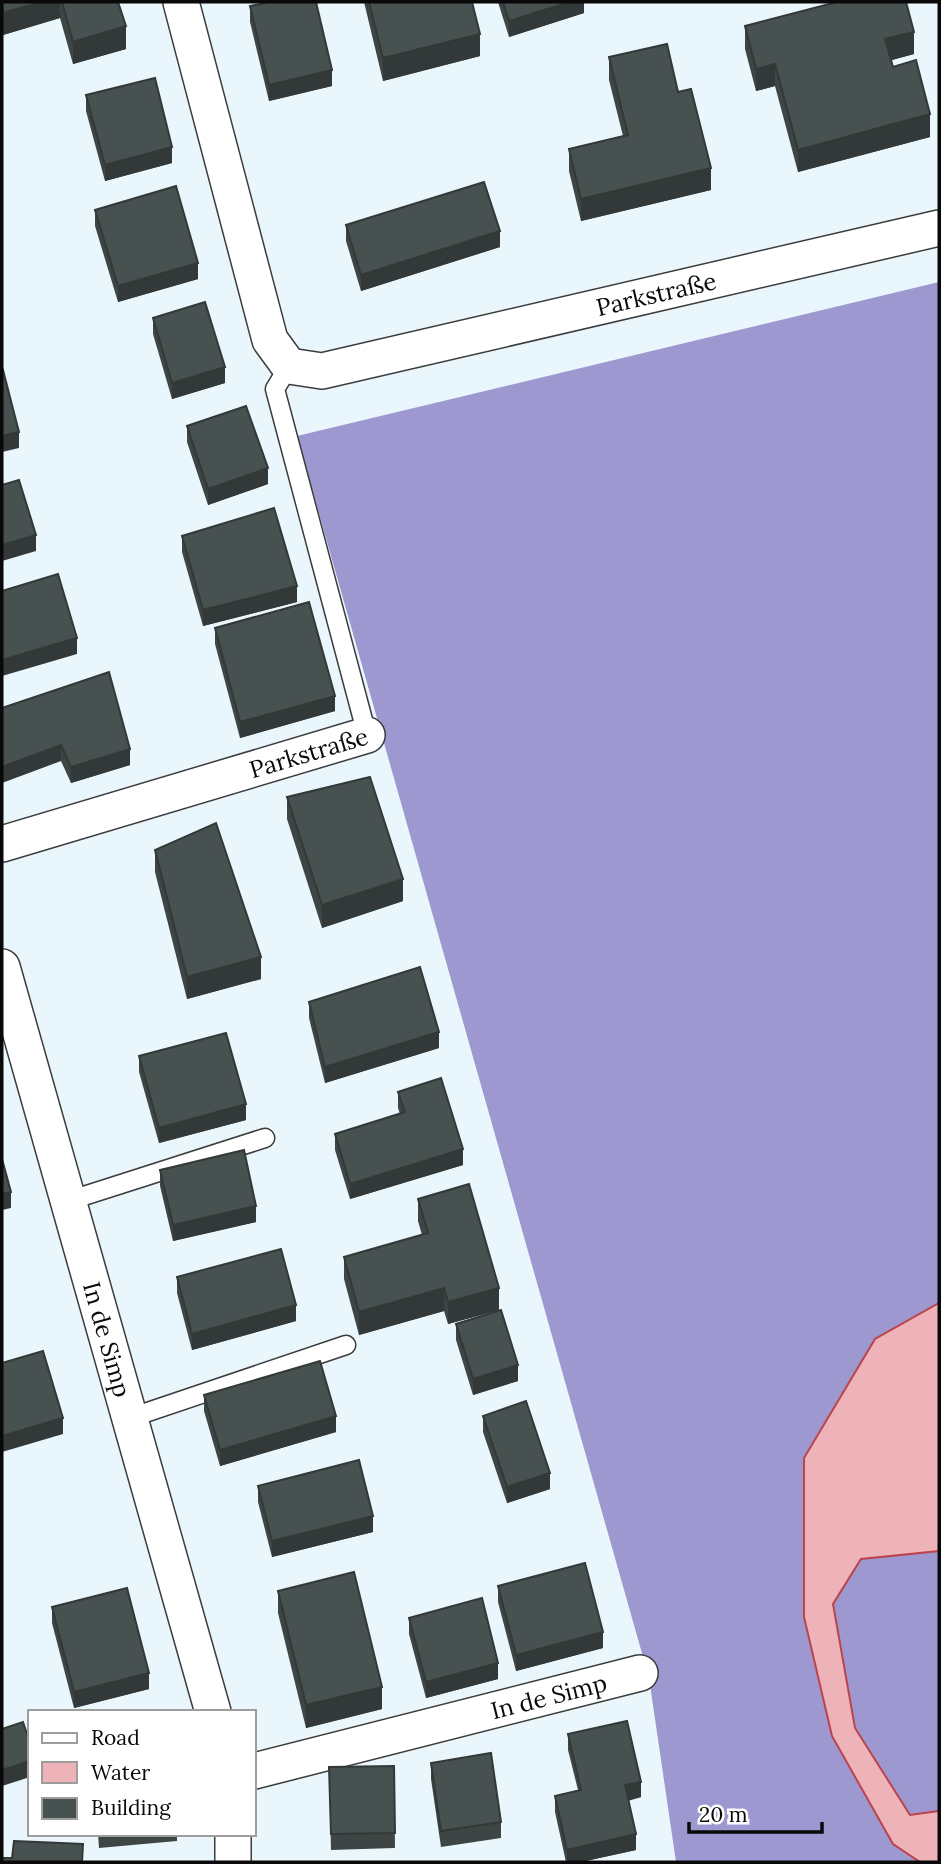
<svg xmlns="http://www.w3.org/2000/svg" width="941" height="1864" font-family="Lora,serif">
	<rect width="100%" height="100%" fill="#e9f6fc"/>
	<!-- forest -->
	<g fill="#9d99d0">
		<path d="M939,282V1303L875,1339L804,1617L893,1844L920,1862H676L649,1678L297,436Z"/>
		<path d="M939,1551V1811L910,1815L855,1728L833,1604L861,1559Z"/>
	</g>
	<!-- water -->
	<path fill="#eeb3b9" stroke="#bc434c" stroke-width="2" d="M939,1303V1551L861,1559L833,1604L855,1728L910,1815L939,1811V1862H920L893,1844L832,1736L804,1617V1458L875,1339Z"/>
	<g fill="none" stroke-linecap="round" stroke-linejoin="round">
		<defs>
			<g id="service">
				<path d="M289,366L275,389L367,735"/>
				<path d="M68,1201L265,1138"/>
				<path d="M130,1418L346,1345"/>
			</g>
			<g id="minor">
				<path id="s1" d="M181,2L270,340L289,366L322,371L939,228"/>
				<path id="s2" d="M2,844L367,735"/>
				<path id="s3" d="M2,967L213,1712"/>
				<path id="s4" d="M254,1771L640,1673"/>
				<path d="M233,1834V1862"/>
			</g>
		</defs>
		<!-- service casing -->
		<use href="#service" stroke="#3c3c3c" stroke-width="21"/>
		<!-- minor casing -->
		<use href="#minor" stroke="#3c3c3c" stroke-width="38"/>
		<!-- service -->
		<use href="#service" stroke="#fff" stroke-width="18"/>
		<!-- minor -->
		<use href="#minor" stroke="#fff" stroke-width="35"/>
	</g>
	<!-- wall -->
	<g fill="#3d4645">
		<path d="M2,2H118L126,49L73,64L60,18L3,35L2,31Z"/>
		<path d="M364,2H472L480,56L383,81Z"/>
		<path d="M498,2H584V13L509,37Z"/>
		<path d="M250,6L332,86L269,101L250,22Z"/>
		<path d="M745,26L914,54L891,60L893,67L930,137L798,172L775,86L756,91L745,49Z"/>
		<path d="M609,57L678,92L711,190L581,221L569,171V149L623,136L609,80Z"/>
		<path d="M86,95L172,163L105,181L86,111Z"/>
		<path d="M95,210L198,279L118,302L95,226Z"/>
		<path d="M346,225L500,247L361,291L346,241Z"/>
		<path d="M153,318L225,383L172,399L153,334Z"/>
		<path d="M187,426L268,484L208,505L187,442Z"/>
		<path d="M182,536L297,602L203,626L182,552Z"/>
		<path d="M215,628L335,711L240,738L215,644Z"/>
		<path d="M2,708L130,765L71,783L61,761Z"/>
		<path d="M287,797L403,901L322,928L287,819Z"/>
		<path d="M155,850L261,979L187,999L155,872Z"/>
		<path d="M309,1002L439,1048L325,1083L309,1018Z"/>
		<path d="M139,1056L246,1120L159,1143L139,1072Z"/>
		<path d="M398,1092L463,1165L350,1199L335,1150V1134L400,1114L398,1108Z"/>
		<path d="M160,1170L256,1222L173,1241L160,1186Z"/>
		<path d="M418,1199L499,1310L448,1324L444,1311L359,1335L344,1279V1257L422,1235L418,1221Z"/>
		<path d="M177,1277L296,1321L192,1350L177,1293Z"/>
		<path d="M456,1324L518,1381L473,1395L456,1340Z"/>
		<path d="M204,1395L336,1432L220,1466L204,1411Z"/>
		<path d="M483,1416L550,1489L507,1503L483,1432Z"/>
		<path d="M258,1486L373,1532L272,1557L258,1502Z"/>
		<path d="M498,1586L603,1648L516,1671L498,1602Z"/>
		<path d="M278,1591L382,1709L306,1728L278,1613Z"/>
		<path d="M52,1607L149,1689L74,1708L52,1623Z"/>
		<path d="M409,1618L498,1679L426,1698L409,1634Z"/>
		<path d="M568,1734L641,1797L628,1801L636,1850L581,1862H566L555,1812V1796L578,1790L568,1750Z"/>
		<path d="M431,1763L501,1822V1838L441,1847L431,1779Z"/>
		<path d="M394,1766L395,1848L331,1850L329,1767Z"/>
		<path d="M98,1834H177V1841L99,1848Z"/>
	</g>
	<!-- shaded-wall -->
	<g fill="#323938">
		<path d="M41,2H60V18L3,35V13Z"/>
		<path d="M570,2H584V13L509,37V21Z"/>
		<path d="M126,26V49L73,64V42Z"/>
		<path d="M914,32V54L885,62V39Z"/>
		<path d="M480,34V56L383,81V58Z"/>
		<path d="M775,64V86L756,91V69Z"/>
		<path d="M332,70V86L269,101V85Z"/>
		<path d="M930,114V137L798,172V150Z"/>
		<path d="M172,147V163L105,181V165Z"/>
		<path d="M711,168V190L581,221V199Z"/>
		<path d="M500,231V247L361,291V275Z"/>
		<path d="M198,263V279L118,302V286Z"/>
		<path d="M225,367V383L172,399V383Z"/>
		<path d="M19,432V448L2,452V436Z"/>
		<path d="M268,468V484L208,505V489Z"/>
		<path d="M36,535V551L2,561V545Z"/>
		<path d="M297,586V602L203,626V610Z"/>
		<path d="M77,638V654L2,676V660Z"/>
		<path d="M335,696V711L240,738V722Z"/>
		<path d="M61,745V761L2,783V767Z"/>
		<path d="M130,749V765L71,783V767Z"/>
		<path d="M403,879V901L322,928V905Z"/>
		<path d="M261,957V979L187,999V977Z"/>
		<path d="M439,1032V1048L325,1083V1067Z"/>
		<path d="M246,1104V1120L159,1143V1128Z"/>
		<path d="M463,1149V1165L350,1199V1184Z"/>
		<path d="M11,1192V1208L2,1210V1194Z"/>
		<path d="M256,1206V1222L173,1241V1225Z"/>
		<path d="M444,1288V1311L359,1335V1312Z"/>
		<path d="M499,1288V1310L448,1324V1302Z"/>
		<path d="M296,1305V1321L192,1350V1334Z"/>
		<path d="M518,1365V1381L473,1395V1379Z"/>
		<path d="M336,1416V1432L220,1466V1450Z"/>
		<path d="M63,1418V1434L2,1452V1436Z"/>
		<path d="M550,1473V1489L507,1503V1487Z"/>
		<path d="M373,1516V1532L272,1557V1541Z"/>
		<path d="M603,1632V1648L516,1671V1655Z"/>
		<path d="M498,1663V1679L426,1698V1682Z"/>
		<path d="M149,1673V1689L74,1708V1692Z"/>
		<path d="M382,1687V1709L306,1728V1705Z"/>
		<path d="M30,1761V1777L2,1786V1770Z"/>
		<path d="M641,1782V1797L625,1801V1785Z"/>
		<path d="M636,1834V1850L581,1862H567V1850Z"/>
	</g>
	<!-- building -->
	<g fill="#475150" stroke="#323938" stroke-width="2">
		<path d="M2,2H41L3,13Z"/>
		<path d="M62,2H118L126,26L73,42Z"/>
		<path d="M270,2H316L332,70L269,85L250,6Z"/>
		<path d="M369,2H472L480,34L383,58Z"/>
		<path d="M503,2H570L509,21Z"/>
		<path d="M837,2H906L914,32L885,39L893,67L916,60L930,114L798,150L775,64L756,69L745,26Z"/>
		<path d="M667,44L678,92L691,89L711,168L581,199L569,149L628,135L609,57Z"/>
		<path d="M155,78L172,147L105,165L86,95Z"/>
		<path d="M484,182L500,231L361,275L346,225Z"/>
		<path d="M176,186L198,263L118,286L95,210Z"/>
		<path d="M205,302L225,367L172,383L153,318Z"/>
		<path d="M3,370L19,432L2,436V371Z"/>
		<path d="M246,406L268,468L208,489L187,426Z"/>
		<path d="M19,480L36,535L2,545V485Z"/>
		<path d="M274,508L297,586L203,610L182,536Z"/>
		<path d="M58,574L77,638L2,660V591Z"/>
		<path d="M309,602L335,696L240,722L215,628Z"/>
		<path d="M109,672L130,749L71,767L61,745L2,767V708Z"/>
		<path d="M370,777L403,879L322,905L287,797Z"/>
		<path d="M216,823L261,957L187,977L155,850Z"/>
		<path d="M420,967L439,1032L325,1067L309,1002Z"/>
		<path d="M226,1033L246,1104L159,1128L139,1056Z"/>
		<path d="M441,1078L463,1149L350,1184L335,1134L405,1112L398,1092Z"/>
		<path d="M244,1150L256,1206L173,1225L160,1170Z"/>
		<path d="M2,1159L11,1192L2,1194Z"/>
		<path d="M469,1184L499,1288L448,1302L444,1288L359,1312L344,1257L428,1233L418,1199Z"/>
		<path d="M281,1249L296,1305L192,1334L177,1277Z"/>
		<path d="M501,1310L518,1365L473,1379L456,1324Z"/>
		<path d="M43,1351L63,1418L2,1436V1363Z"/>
		<path d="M320,1361L336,1416L220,1450L204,1395Z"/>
		<path d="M526,1401L550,1473L507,1487L483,1416Z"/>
		<path d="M359,1460L373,1516L272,1541L258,1486Z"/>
		<path d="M585,1563L603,1632L516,1655L498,1586Z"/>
		<path d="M354,1572L382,1687L306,1705L278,1591Z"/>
		<path d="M127,1588L149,1673L74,1692L52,1607Z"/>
		<path d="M482,1598L498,1663L426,1682L409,1618Z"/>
		<path d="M627,1721L641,1782L625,1785L636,1834L567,1850L555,1796L581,1790L568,1734Z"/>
		<path d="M23,1722L30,1743V1761L2,1770V1729Z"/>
		<path d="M491,1753L501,1822L441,1831L431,1763Z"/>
		<path d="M394,1766L395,1833L331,1834L329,1767Z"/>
		<path d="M14,1841L83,1844L82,1862H2V1858H12Z"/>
	</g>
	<g text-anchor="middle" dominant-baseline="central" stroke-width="7" stroke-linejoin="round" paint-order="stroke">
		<!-- street labels -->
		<g font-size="24" fill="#090909" stroke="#fff">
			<text stroke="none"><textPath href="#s1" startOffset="758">Parkstraße</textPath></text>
			<text stroke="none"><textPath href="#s2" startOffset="320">Parkstraße</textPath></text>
			<text stroke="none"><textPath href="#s3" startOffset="387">In de Simp</textPath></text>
			<text stroke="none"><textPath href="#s4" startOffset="304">In de Simp</textPath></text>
		</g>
	</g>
	<!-- border -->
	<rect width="941" height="1864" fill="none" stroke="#090909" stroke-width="7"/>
	<!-- legend -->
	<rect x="28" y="1710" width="228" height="126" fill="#ffffff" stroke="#9d9d9d" stroke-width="2"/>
	<rect x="42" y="1733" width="35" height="10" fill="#ffffff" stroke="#9d9d9d" stroke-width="2"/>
	<text x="91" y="1745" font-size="21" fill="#090909">Road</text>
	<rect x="42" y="1762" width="35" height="21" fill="#eeb3b9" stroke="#9d9d9d" stroke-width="2"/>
	<text x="91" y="1780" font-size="21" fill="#090909">Water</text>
	<rect x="42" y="1798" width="35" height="21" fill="#475150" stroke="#9d9d9d" stroke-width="2"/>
	<text x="91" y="1815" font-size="21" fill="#090909">Building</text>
	<!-- scale -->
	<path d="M689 1822v10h133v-10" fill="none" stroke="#090909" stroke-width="3.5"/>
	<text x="699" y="1822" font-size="21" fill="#090909" stroke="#ffffff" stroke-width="5" paint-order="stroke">20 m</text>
</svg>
